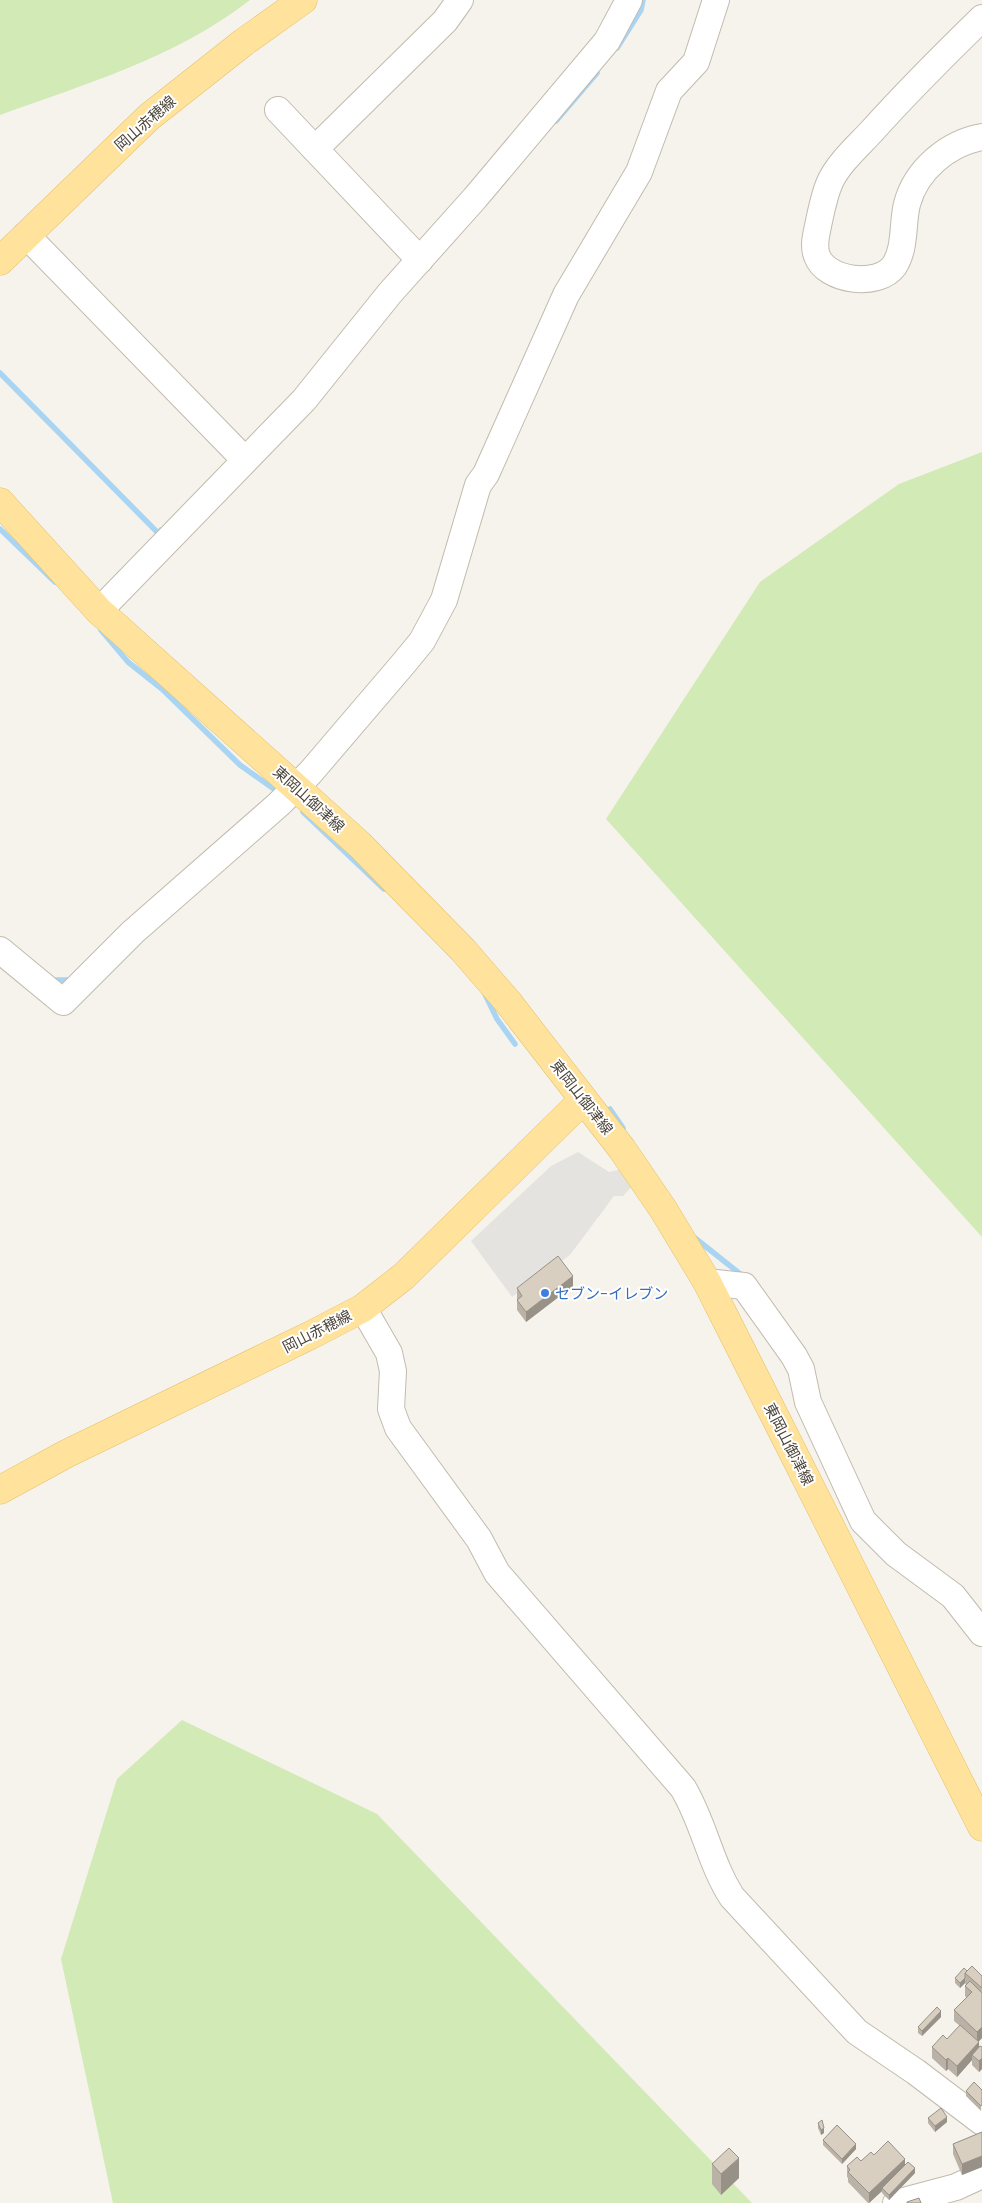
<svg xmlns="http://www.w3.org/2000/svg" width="982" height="2203" font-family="Poppins,'Noto Sans JP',sans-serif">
	<rect width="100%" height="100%" fill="#f6f3ec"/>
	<!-- green -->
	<g fill="#d2eab5">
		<path d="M0,0H250C175,58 88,83 0,115Z"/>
		<path d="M982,452V1237L606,819L760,582L899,484Z"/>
		<path d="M182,1720L377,1814L752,2203H113L61,1959L117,1779Z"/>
	</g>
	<!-- parking -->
	<path fill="#e5e3e0" d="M578,1152L609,1172L622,1169L634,1184L623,1196H614L570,1255L512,1297L471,1241L551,1166Z"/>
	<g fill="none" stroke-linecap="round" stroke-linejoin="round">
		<!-- stream -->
		<g stroke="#a9d4f2" stroke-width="5.5">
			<path d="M617,48L641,10L643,0"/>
			<path d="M556,121L597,73"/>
			<path d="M0,373L158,533L161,530"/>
			<path d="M0,529L55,582"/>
			<path d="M101,630L128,662L162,689L240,765L274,789"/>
			<path d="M303,812L384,889"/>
			<path d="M51,980H72"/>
			<path d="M484,992L497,1019L515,1044"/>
			<path d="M610,1109L623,1128"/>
			<path d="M695,1238L744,1277"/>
		</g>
		<defs>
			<g id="minor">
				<path d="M982,18C944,55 906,93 871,132C857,147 838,164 830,182C824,195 821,212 818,226C816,236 813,246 817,256C826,281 878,288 894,266C906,248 902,224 907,204C916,170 948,143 982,137"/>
				<path d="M278,110L420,260"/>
				<path d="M315,149L445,21L460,0"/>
				<path d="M26,235L245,460"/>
				<path d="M99,611L304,400L390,293L475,198L607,41L629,0"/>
				<path d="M0,950L63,1002L133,932L279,804L310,773L404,663L422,641L444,600L478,485L486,474L566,295L639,172L669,91L696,62L716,0"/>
				<path d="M707,1282L744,1286L794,1356L801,1369L808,1402L863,1521L896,1554L953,1596L982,1633"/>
				<path d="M363,1308L389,1353L393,1371L391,1409L398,1428L479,1539L497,1573L683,1788C704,1823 710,1863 732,1897L857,2032L916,2072L982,2122"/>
				<path d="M896,2203L956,2187L982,2175"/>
			</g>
			<g id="major">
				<path d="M0,261L149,117L244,42L303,0"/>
				<path d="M0,502L99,611L359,844L463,950L508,1002L622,1149L663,1209L707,1282L982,1827"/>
				<path d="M0,1490L66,1454L311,1335L363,1308L404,1276L583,1100"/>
			</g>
		</defs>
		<!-- minor casing -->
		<use href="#minor" stroke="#c2bbae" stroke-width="28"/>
		<!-- major casing -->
		<use href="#major" stroke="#e6c16a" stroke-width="29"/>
		<!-- minor -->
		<use href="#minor" stroke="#fff" stroke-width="26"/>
		<!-- major -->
		<use href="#major" stroke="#ffe39c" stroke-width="28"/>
	</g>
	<!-- wall -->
	<g fill="#bab2a6">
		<path d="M573,1286L526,1322L517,1310V1288Z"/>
		<path d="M967,1971L982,1976V2038L979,2041V2047H982V2069L979,2072L972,2065V2060L957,2077L948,2069L946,2071L932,2058V2047L947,2039L960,2026L954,2021V2010L967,1998L965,1996V1986L966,1985L965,1983L960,1988L955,1983V1978Z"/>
		<path d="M941,2017L922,2036L918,2033V2027Z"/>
		<path d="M982,2090L981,2111L966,2096V2091Z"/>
		<path d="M928,2118L947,2122L935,2132L928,2123Z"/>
		<path d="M818,2123L824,2133L821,2135L818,2128Z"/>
		<path d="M982,2132V2167L962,2175L953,2154V2144Z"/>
		<path d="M823,2140L856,2149L842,2164L823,2145Z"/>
		<path d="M874,2155L905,2165L915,2173L889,2200L882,2193V2191L869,2203H868L848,2182V2178L847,2177V2166L861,2161Z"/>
		<path d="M712,2164L739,2178L721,2195L712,2184Z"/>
	</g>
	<!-- shaded-wall -->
	<g fill="#979187">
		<path d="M573,1276V1286L526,1322V1312Z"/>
		<path d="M965,1978V1983L960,1988V1983Z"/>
		<path d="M941,2011V2017L922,2036V2031Z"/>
		<path d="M982,2027V2038L977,2043V2032Z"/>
		<path d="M979,2042V2053L972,2055V2060L957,2077V2066Z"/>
		<path d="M948,2058V2069L946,2071V2060Z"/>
		<path d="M982,2058V2069L979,2072V2061Z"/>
		<path d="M947,2117V2122L935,2132V2126Z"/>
		<path d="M824,2128V2133L821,2135V2130Z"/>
		<path d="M856,2144V2149L842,2164V2159Z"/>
		<path d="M982,2156V2167L962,2175V2164Z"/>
		<path d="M739,2158V2178L721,2195V2174Z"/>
		<path d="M905,2159V2169L882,2188V2191L869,2203V2193Z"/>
		<path d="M915,2168V2173L889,2200V2195Z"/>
	</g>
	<!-- building -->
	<g fill="#d8cfc1" stroke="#979187">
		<path d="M558,1256L573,1276L526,1312L517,1300L522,1296L517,1288Z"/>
		<path d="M972,1966L982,1976V1988L965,1973Z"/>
		<path d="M964,1968L967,1971L965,1973V1978L960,1983L955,1978Z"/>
		<path d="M970,1981L982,1993V2027L977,2032L954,2010L972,1992L965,1986Z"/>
		<path d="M937,2007L941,2011L922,2031L918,2027Z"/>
		<path d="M960,2025L979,2042L957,2066L948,2058L946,2060L932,2047L943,2035L947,2039Z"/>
		<path d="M980,2046L982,2047V2058L979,2061L972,2055Z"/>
		<path d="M974,2082L982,2090V2104L981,2106L966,2091Z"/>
		<path d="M941,2108L947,2117L935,2126L928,2118Z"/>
		<path d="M822,2120L824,2128L821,2130L818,2123Z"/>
		<path d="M837,2125L856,2144L842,2159L823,2140Z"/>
		<path d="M982,2132V2156L962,2164L953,2144Z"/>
		<path d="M888,2141L905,2159L869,2193L848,2172L850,2170L847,2166L857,2157L861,2161L871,2152L874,2155Z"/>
		<path d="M729,2148L739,2158L721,2174L712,2164Z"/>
		<path d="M908,2162L915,2168L889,2195L882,2188Z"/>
		<path d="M919,2198L921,2203H907V2202Z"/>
	</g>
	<!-- markers -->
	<circle fill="#3f7fe0" stroke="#fff" stroke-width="2" cx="545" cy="1293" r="5"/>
	<g text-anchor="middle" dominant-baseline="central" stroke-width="4" stroke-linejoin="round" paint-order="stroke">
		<!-- street labels -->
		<g font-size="15" fill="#4b4439" stroke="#fff">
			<text transform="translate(145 123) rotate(-41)">岡山赤穂線</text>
			<text transform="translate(309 799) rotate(42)">東岡山御津線</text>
			<text transform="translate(582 1097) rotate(52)">東岡山御津線</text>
			<text transform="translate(317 1331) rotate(-27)">岡山赤穂線</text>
			<text transform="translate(789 1444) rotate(63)">東岡山御津線</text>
		</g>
		<!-- shop labels -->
		<g font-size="15" fill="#366cbe" stroke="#fff" text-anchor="start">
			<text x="555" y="1293">セブン-イレブン</text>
		</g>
	</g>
</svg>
